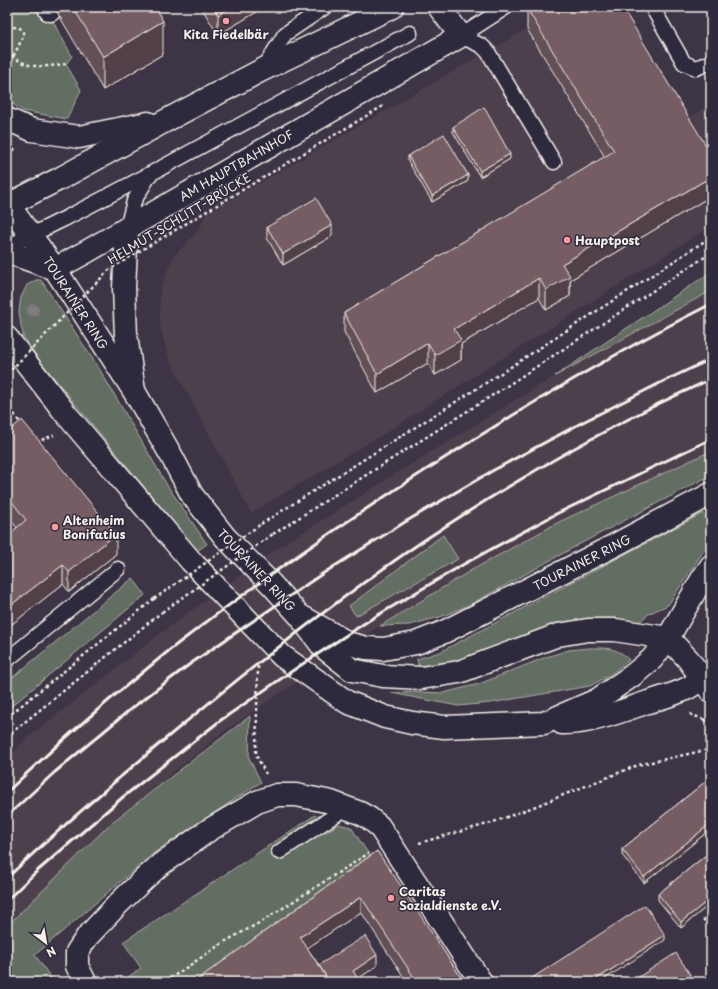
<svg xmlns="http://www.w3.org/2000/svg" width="718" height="989" font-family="'Playpen Sans',sans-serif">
	<rect width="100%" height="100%" fill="#3d3445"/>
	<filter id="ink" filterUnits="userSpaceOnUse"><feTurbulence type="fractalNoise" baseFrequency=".025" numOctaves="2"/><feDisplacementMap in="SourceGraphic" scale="8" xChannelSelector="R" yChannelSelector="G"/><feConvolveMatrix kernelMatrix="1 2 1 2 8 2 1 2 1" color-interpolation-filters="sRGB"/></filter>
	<g filter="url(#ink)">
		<!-- built -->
		<g fill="#4e404e">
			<path d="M565,7L681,123L711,104V226L382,435L251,513L169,359L160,325V290L173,257L199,230L206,214Z"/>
			<path d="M711,291V451L559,522L470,571L387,621L227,729L111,823L7,926V758L26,739L174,623L281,546L416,461L555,376Z"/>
		</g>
		<!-- green -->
		<g fill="#636e62" stroke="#acb0a5">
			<path d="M7,7H45L72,56L66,64L81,90L67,119L23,111L7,100Z"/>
			<path d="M711,272V291L555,376Z"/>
			<path d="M36,280H41L45,286L100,370L167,485L207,544L197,551L40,361L24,338L21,326L19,311L21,297L27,285Z"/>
			<path d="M711,451V475L580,544L471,604L443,616L410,625L380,626L470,571L559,522Z"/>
			<path d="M703,513L706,518L711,515V541L701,555L668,605L650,613L634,626L577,623L546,627L523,635L462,661L419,669L417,659L440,652L476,633Z"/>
			<path d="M443,535L458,559L356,616L349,606Z"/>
			<path d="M133,578L145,595L7,710V682Z"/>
			<path d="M588,648C598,648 610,647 619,652C623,653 626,657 629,660L610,675L590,686L490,703L458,706L391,693L420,692L443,693L479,684L546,657L569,650Z"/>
			<path d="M250,716L249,758L261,782L155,852L35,955L54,982H7V926L111,823Z"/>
			<path d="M315,815L326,832L338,824L351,827L377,867L216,982H121L141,968L123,942Z"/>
		</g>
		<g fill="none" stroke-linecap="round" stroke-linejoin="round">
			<defs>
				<g id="lane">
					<path d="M652,7L684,63L696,68L711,62"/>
					<path d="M461,36L482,46L488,52L554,162"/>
					<path d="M461,36L506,7"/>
					<path d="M264,68L285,34L325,7"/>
					<path d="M127,228L134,201L150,174"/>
					<path d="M7,247L68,217L150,174L410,33"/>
					<path d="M7,660L118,569"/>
					<path d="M279,852L346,808"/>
				</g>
				<g id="street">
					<path d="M50,10V7"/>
					<path d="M7,119L32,130L79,137L148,123"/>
					<path d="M7,212L8,205L61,178L167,120L262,70L392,7"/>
					<path d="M127,228L124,288L126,335L134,391"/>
					<path d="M7,252L55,269L86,252L461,36L439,7"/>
					<path d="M85,982L77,966V952L87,937L118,904L143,880L161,864L209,830L257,802L277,795H296L331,802L360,813L369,818L379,826L481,982"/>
				</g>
				<g id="secondary">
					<path d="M7,203L55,269L134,391L171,455L192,495L225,537L272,585L299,615L350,644L366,648L383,649L416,643L444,632L615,545L711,494"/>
					<path d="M7,338L66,414L191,561L282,656L347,702L385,717L412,723L444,727L544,723L597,700L633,675L652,659L668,638L702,579L711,566"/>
					<path d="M304,622L323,647L352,670L383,676L421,678L459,672L558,635L588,630H615L668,638L688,659L711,691"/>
					<path d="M562,723C590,724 621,711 648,702C661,698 676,694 688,688C696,683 704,678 711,672"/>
				</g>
			</defs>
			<!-- lane casing -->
			<use href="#lane" stroke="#f4f1e8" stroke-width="17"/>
			<!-- street casing -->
			<use href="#street" stroke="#f4f1e8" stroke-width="25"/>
			<!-- secondary casing -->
			<use href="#secondary" stroke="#f4f1e8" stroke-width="25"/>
			<!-- path -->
			<g stroke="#f4f1e8" stroke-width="2.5" stroke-dasharray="3 3" stroke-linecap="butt">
				<path d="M7,28L16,27L22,29L24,35L13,57"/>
				<path d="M7,52C28,70 40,67 66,64"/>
				<path d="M7,153L16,149"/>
				<path d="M7,404L21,424"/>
				<path d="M36,442L54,435"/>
				<path d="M261,524L489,381L711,237"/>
				<path d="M273,534L496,393L711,253"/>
				<path d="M258,666L256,755L266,774"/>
				<path d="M690,714L705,720"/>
				<path d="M710,715L705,720L711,725"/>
				<path d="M7,717L154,599"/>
				<path d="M7,738L16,729L162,612"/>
				<path d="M419,843L491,823L536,806L638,765L711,749"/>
				<path d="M703,921L711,915"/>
				<path d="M165,982L224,942L261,922L369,853"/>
			</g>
			<!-- lane -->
			<use href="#lane" stroke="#2f2a3d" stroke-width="14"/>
			<!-- street -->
			<use href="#street" stroke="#2f2a3d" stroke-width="22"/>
			<!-- secondary -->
			<use href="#secondary" stroke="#2f2a3d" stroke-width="22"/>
			<!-- rail -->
			<g stroke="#f4f1e8" stroke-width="3">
				<path d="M7,792C51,750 96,710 143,672C155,662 167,652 180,642C262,579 347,520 435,464C524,407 616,352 711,304"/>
				<path d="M7,816L55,772L132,708L190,664L322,574L405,522L492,471L583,422L662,382L711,359"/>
				<path d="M7,878C57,830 111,785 164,740C248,670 333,602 423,541C495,493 571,448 648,409C669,398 690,389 711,379"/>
				<path d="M7,900L35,873L123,797L221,720L298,667L368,621L464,564L556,514L711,439"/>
			</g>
			<!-- path-bridge -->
			<g stroke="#f4f1e8" stroke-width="2.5" stroke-dasharray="3 3" stroke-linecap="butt">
				<path d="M7,374L110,269L383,106"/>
				<path d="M154,599L261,524"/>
				<path d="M162,612L273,534"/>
			</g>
		</g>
		<!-- trees -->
		<circle fill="#7e7c7e" cx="33" cy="310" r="6"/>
		<!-- wall -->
		<g fill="#645056" stroke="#f4f1e8">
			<path d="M54,7H155L163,54L103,90Z"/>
			<path d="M201,7H265L218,35Z"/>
			<path d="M527,9L711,154V196L570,280V296L546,310L539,298L461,344V360L435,375L428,363L377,393L344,332V313L605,157L527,29Z"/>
			<path d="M453,127L510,159L480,177L453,132Z"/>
			<path d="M408,156L468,181L432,202L408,161Z"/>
			<path d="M267,227L332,236L283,265L267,238Z"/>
			<path d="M7,432L116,554L69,592L63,584L7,628V536L17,528L7,515Z"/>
			<path d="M711,777V829L644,883L622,855V849Z"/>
			<path d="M377,851L464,982H407L361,912L307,948L319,965L377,966L358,978L194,982Z"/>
			<path d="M711,851V903L681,928L658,900V894Z"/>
		</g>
		<!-- shaded-wall -->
		<g fill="#514146" stroke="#f4f1e8">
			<path d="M232,7H265L218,35V15Z"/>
			<path d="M163,21V54L103,90V57Z"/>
			<path d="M510,154V159L480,177V171Z"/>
			<path d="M468,175V181L432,202V196Z"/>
			<path d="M711,177V196L570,280V296L546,310V290L562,264Z"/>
			<path d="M332,225V236L283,265V254Z"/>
			<path d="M539,278V298L461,344V360L435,375V355L454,329Z"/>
			<path d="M428,343V363L377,393V374Z"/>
			<path d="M116,534V554L69,592V572Z"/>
			<path d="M63,565V584L7,628V608Z"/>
			<path d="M711,823V829L644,883V877Z"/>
			<path d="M361,897V912L300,953V937Z"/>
			<path d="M711,898V903L681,928V922Z"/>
			<path d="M665,935V940L600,982H592Z"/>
			<path d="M377,955V966L353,982V971Z"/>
		</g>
		<!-- building -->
		<g fill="#745d64" stroke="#f4f1e8">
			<path d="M73,7H155L163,21L103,57Z"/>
			<path d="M213,7H232L218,15Z"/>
			<path d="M531,7H622L711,154V177L562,264L570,276L546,290L539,278L454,329L461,340L435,355L428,343L377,374L344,313L614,151L527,9Z"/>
			<path d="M484,107L510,154L480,171L453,127Z"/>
			<path d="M444,134L468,175L432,196L408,156Z"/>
			<path d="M316,198L332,225L283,254L267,227Z"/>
			<path d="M22,420L116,534L69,572L63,565L7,608V536L26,520L7,495V432Z"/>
			<path d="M711,777V823L644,877L622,849Z"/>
			<path d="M377,851L401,886L464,982H417L361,897L300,937L329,981L328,982H194Z"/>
			<path d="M711,851V898L681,922L658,894Z"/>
			<path d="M645,905L665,935L592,982H526Z"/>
			<path d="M365,936L377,955L353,971L360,982H329V981L319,965Z"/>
			<path d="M676,953L695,982H631Z"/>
		</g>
	</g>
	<!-- markers -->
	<g fill="#ff9aa2" stroke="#2f2a3d" stroke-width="1.5">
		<circle cx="226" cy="21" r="4"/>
		<circle cx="567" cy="240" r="4"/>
		<circle cx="55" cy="527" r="4"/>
		<circle cx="391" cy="898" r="4"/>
	</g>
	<g text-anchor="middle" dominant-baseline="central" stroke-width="3" stroke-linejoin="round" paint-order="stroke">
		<!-- poi labels -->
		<g font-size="12" font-weight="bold" fill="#f4f1e8" stroke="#2f2a3d" text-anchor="start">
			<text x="226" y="34" text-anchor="middle">Kita Fiedelbär</text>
			<text x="575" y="240">Hauptpost</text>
			<text x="63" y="520">Altenheim<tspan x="63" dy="14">Bonifatius</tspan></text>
			<text x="399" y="891">Caritas<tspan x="399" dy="14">Sozialdienste e.V.</tspan></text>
		</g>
		<!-- street labels -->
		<g font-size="12" fill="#f4f1e8" stroke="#2f2a3d">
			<text transform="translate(236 165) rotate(-30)">AM HAUPTBAHNHOF</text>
			<text transform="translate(179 218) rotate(-31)">HELMUT-SCHLITT-BRÜCKE</text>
			<text transform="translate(76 303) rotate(57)">TOURAINER RING</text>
			<text transform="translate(582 562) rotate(-27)">TOURAINER RING</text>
			<text transform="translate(257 570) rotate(47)">TOURAINER RING</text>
		</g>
	</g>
	<!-- margin -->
	<rect width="718" height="989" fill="none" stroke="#2f2a3d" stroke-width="24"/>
	<rect x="12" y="12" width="694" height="965" fill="none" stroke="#f4f1e8" stroke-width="1.5" filter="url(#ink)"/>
	<!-- north arrow -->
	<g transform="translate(46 943) rotate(149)" stroke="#2f2a3d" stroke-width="3" paint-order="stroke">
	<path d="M0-3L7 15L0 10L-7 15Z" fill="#f4f1e8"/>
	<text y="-6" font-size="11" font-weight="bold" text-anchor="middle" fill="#f4f1e8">N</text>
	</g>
</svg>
